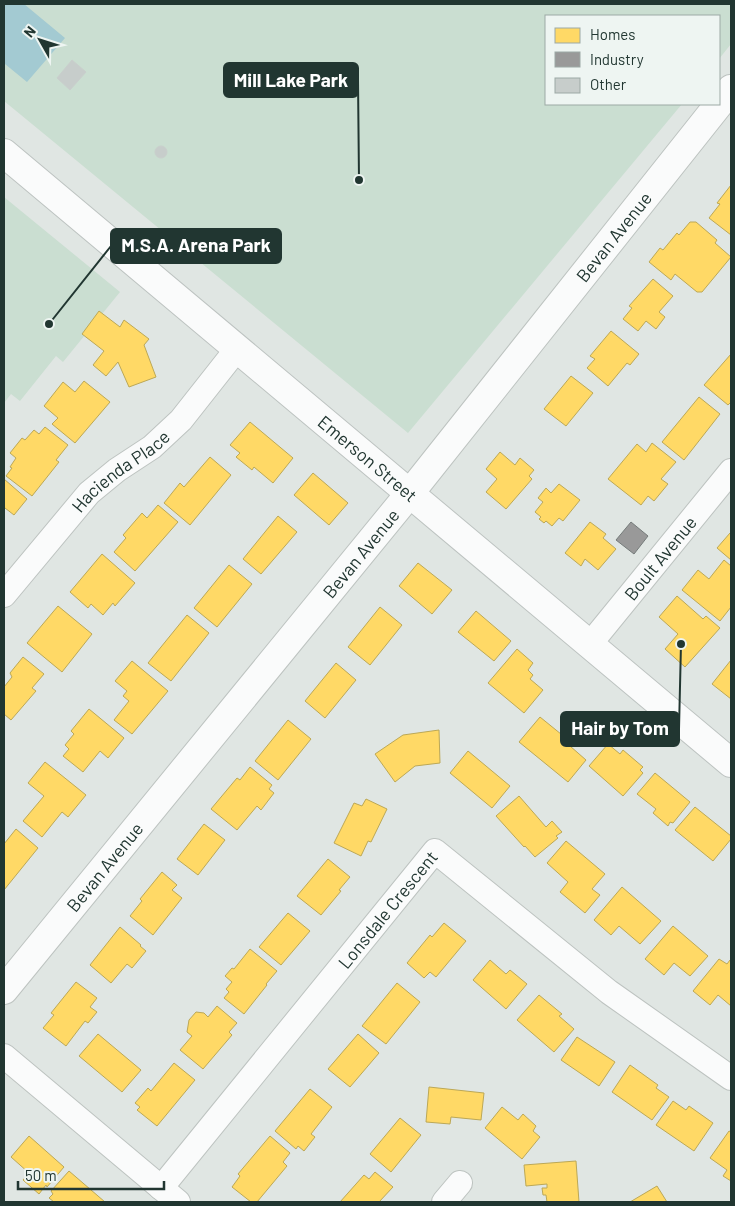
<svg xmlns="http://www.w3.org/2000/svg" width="735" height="1206" font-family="Barlow,sans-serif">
	<rect width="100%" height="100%" fill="#e0e6e3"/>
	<!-- green -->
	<g fill="#caded1">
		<path d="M4,4H731V44L719,59V16H546V104H682L408,433L4,101Z"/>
		<path d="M4,197L120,292L63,362L56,356L20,401L11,394L4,403Z"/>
	</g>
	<!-- water -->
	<path fill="#a3cad2" d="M4,4H24L65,38L27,82L5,64L4,65Z"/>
	<!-- homes -->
	<g fill="#ffd966" stroke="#bca856">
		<path d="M731,185V235L709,218L720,204L717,203Z"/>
		<path d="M690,222H696L717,240L715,243L731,257L702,292H697L675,274L671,280L649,262L660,248L663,250L677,233L679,235Z"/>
		<path d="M653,279L673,296L659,312L665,317L656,329L646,321L638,331L623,319L632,308L629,306Z"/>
		<path d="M99,311L120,327L124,320L149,339L144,345L156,377L129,387L118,362L106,376L93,365L104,351L82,334Z"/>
		<path d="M611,331L639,354L630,365L627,363L608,386L587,368L595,359L590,356Z"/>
		<path d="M731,354V402L728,405L704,385Z"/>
		<path d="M571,376L593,393L566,426L544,409Z"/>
		<path d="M84,381L110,402L75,443L52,424L58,418L44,406L63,382L75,392Z"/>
		<path d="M699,397L720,414L684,460L662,442Z"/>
		<path d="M250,422L293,458L273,483L254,467L252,470L236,457L240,453L230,445Z"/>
		<path d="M45,427L68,445L56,460L59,462L32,496L6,476L12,468L10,467L16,458L10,453L22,438L25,440L34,430L39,434Z"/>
		<path d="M652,443L676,462L661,479L668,484L654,501L648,496L641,505L608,479L637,444L646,452Z"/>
		<path d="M500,452L515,465L520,458L534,470L529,476L532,479L506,509L486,492L497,479L486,469Z"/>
		<path d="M210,457L231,475L190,525L164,503L180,483L184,487Z"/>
		<path d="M313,473L348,503L329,525L294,495Z"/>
		<path d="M4,479L27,499L14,515L5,508L4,509Z"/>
		<path d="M559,484L580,500L563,521L559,518L552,526L546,521L544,523L539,519L541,517L535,512L543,502L538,498L546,488L551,493Z"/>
		<path d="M158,505L178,522L135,571L114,552L126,538L123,535L142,513L147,518Z"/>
		<path d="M278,516L297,532L261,574L243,559Z"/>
		<path d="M590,522L606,534L603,538L616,549L598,570L585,559L581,566L565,553Z"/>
		<path d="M730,533L731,534V560L717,548Z"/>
		<path d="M102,554L135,583L115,606L113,603L103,615L91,604L88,608L70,592Z"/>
		<path d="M724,560L731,566V607L720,621L682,590L698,570L709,579Z"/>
		<path d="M418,563L452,590L432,614L399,586Z"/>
		<path d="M229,565L252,584L217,627L194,608Z"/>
		<path d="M677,596L703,619L706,616L720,628L685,667L665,649L678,634L659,617Z"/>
		<path d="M58,606L92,634L62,672L27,643Z"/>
		<path d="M380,607L402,625L370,665L348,647Z"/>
		<path d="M476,611L511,641L494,661L458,632Z"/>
		<path d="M187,615L209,633L171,681L148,663Z"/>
		<path d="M517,649L533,663L528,670L533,675L530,679L543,690L524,713L488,683Z"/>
		<path d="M23,657L44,674L32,688L36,691L11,720L4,714V687L12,677L10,673Z"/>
		<path d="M731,660V699L712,684Z"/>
		<path d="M132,661L168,691L132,734L114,720L129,701L123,696L127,691L115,681Z"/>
		<path d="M336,663L356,680L325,718L305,701Z"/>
		<path d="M89,709L124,738L108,758L100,751L83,772L63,756L69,749L65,745L74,734L71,731Z"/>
		<path d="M540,717L572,743L570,746L586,760L568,782L519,742Z"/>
		<path d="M288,720L311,739L278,780L255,761Z"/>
		<path d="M439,730L440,763L415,766L395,782L375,754L403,735Z"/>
		<path d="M608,744L620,754L623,750L643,767L640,770L643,773L623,796L589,766Z"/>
		<path d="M468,751L510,786L492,808L450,773Z"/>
		<path d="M45,762L86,795L68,817L62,812L42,837L23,821L44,796L28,783Z"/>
		<path d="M250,767L272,785L269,789L274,793L261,810L257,806L237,830L211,809L237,778L240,780Z"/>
		<path d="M655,773L690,802L673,823L670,822L668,826L653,813L656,809L637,794Z"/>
		<path d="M519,796L546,827L552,821L562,832L556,836L558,838L535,857L525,846L524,847L496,816Z"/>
		<path d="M366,799L387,809L371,842L368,841L361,856L334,843L354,803L362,806Z"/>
		<path d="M695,807L731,836V839L713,861L675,830Z"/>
		<path d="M204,824L225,840L198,875L177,859Z"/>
		<path d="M16,829L38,848L4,890V844Z"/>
		<path d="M566,841L605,874L592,889L600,895L585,913L560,892L568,882L547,863Z"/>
		<path d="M328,859L350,877L339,890L341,891L321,915L297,896Z"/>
		<path d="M162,872L177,885L172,890L182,898L153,935L130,916L142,901L140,899Z"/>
		<path d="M622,887L661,921L640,944L619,926L611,935L594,920Z"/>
		<path d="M288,913L310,931L281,965L259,947Z"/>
		<path d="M444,923L466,941L436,977L430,972L424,978L407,963L430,935L432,937Z"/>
		<path d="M673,926L708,956L690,976L674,963L664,975L645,959Z"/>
		<path d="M120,927L141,945L140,946L146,951L132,968L127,964L111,983L90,965Z"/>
		<path d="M250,949L277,971L266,984L267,985L244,1014L224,998L229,992L226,989L232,982L225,976L232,968L234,969Z"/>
		<path d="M719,959L727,964L730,960L731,961V1006L718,995L710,1005L693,991Z"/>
		<path d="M490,960L506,974L510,970L527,984L506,1009L473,980Z"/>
		<path d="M76,982L97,998L90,1007L97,1012L88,1023L85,1021L66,1046L43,1028L54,1015L51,1013Z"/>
		<path d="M397,983L420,1002L386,1044L362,1026Z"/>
		<path d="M539,995L562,1014L559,1016L574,1029L554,1052L517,1020Z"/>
		<path d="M217,1006L237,1023L229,1032L232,1035L203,1069L180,1050L192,1036L187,1032L189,1020L196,1012L204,1013L208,1017Z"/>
		<path d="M98,1034L141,1070L122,1092L79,1056Z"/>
		<path d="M358,1034L379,1053L350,1087L328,1069Z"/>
		<path d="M577,1037L615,1062L599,1086L561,1060Z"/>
		<path d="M174,1063L195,1080L157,1126L137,1110L140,1107L135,1103L148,1088L151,1091Z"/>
		<path d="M630,1065L658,1085L656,1088L669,1097L652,1120L612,1092Z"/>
		<path d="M429,1087L484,1093L481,1120L451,1117L450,1124L426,1122Z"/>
		<path d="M310,1089L332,1107L311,1134L315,1137L304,1151L298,1146L296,1149L275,1131Z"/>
		<path d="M673,1101L686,1110L689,1106L713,1123L694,1151L656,1125Z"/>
		<path d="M502,1107L518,1120L523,1114L536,1126L533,1131L540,1137L522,1159L485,1128Z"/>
		<path d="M400,1118L421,1135L391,1172L370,1154Z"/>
		<path d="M729,1131L731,1132V1181L723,1176L727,1170L710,1158Z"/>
		<path d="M29,1136L64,1167L47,1187L46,1185L39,1194L23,1180L29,1173L11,1157Z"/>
		<path d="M270,1136L290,1153L283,1162L287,1166L257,1202H251L232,1187L240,1176L238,1174Z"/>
		<path d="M576,1161L579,1202H547L546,1195H543L542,1188H547V1184L526,1186L524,1165Z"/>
		<path d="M69,1171L105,1202H54L49,1198L53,1194L51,1191Z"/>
		<path d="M375,1172L393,1187L379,1202H340L364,1175L369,1179Z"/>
		<path d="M657,1186L667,1202H630Z"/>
	</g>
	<!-- industry -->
	<path fill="#999" stroke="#757b7a" d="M631,522L648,536L634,554L616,540Z"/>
	<!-- building -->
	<g fill="#c7cdcb" stroke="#c9cfcc">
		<path d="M72,60L86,72L70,90L57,78Z"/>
		<circle cx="161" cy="152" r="6"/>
	</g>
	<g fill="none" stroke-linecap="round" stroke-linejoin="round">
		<defs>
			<g id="minor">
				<path id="s1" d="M4,595L89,493L117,470L152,447L181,420L237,349"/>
				<path id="s2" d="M590,644L731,471"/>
				<path d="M4,1056L178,1202"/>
				<path id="s3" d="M161,1188L435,851L609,992L731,1078"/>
				<path d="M444,1202L460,1183"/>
			</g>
			<g id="tertiary">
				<path id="s4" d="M4,990L410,493L731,89"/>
			</g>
			<g id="secondary">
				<path id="s5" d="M4,153L731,763"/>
			</g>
		</defs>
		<!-- minor casing -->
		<use href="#minor" stroke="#bdc3c0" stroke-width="26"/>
		<!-- tertiary casing -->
		<use href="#tertiary" stroke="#bdc3c0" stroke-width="30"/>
		<!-- secondary casing -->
		<use href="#secondary" stroke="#bdc3c1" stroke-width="30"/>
		<!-- minor -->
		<use href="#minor" stroke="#fafbfb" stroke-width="24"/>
		<!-- tertiary -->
		<use href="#tertiary" stroke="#fafbfb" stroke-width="28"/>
		<!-- secondary -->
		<use href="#secondary" stroke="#fafbfb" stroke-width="28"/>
	</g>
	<g text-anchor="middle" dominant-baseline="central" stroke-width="5" stroke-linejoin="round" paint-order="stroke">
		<!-- street labels -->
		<g font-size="18" fill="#213631" stroke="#eef5f2">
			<text stroke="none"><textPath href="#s4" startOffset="969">Bevan Avenue</textPath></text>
			<text stroke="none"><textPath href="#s5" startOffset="475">Emerson Street</textPath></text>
			<text stroke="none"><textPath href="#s1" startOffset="171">Hacienda Place</textPath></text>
			<text stroke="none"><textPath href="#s4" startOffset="564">Bevan Avenue</textPath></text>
			<text stroke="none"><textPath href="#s2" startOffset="111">Boult Avenue</textPath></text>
			<text stroke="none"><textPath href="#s4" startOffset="159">Bevan Avenue</textPath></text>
			<text stroke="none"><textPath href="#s3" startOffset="359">Lonsdale Crescent</textPath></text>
		</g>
	</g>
	<!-- callouts -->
	<path fill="none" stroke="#213631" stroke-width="2" d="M359 180L358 80M49 324L111 246M681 644L679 729"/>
	<g fill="#213631" stroke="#eef5f2" stroke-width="2">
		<circle cx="359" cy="180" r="5"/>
		<circle cx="49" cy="324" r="5"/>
		<circle cx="681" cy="644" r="5"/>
	</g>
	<g fill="#213631" stroke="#213631" stroke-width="2">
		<rect x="224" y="63" width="134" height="34" rx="5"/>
		<rect x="111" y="229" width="170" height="34" rx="5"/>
		<rect x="561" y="712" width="118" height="34" rx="5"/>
	</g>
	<g font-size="19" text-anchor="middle" font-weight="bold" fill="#fff">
		<text x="291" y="87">Mill Lake Park</text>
		<text x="196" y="252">M.S.A. Arena Park</text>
		<text x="620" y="735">Hair by Tom</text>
	</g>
	<!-- border -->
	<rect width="735" height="1206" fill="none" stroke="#213631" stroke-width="10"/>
	<!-- legend -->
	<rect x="545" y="15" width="175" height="90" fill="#eef5f2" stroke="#9ca9a5"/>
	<rect x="555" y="28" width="25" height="15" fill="#ffd966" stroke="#9ca9a5"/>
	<text x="590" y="40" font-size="15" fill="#213631">Homes</text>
	<rect x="555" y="52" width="25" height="15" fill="#999999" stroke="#9ca9a5"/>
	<text x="590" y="65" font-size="15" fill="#213631">Industry</text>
	<rect x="555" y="78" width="25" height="15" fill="#c7cdcb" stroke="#9ca9a5"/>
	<text x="590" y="90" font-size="15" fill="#213631">Other</text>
	<!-- north arrow -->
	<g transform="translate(40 40) rotate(309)" stroke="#eef5f2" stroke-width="4" paint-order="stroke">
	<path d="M0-4L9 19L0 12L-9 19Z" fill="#213631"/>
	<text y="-8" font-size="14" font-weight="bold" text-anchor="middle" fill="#213631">N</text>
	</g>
	<!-- scale -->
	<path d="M18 1181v8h146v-8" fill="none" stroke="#213631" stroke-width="2.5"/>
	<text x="25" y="1181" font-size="15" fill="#213631" stroke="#eef5f2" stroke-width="4" paint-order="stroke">50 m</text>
</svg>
